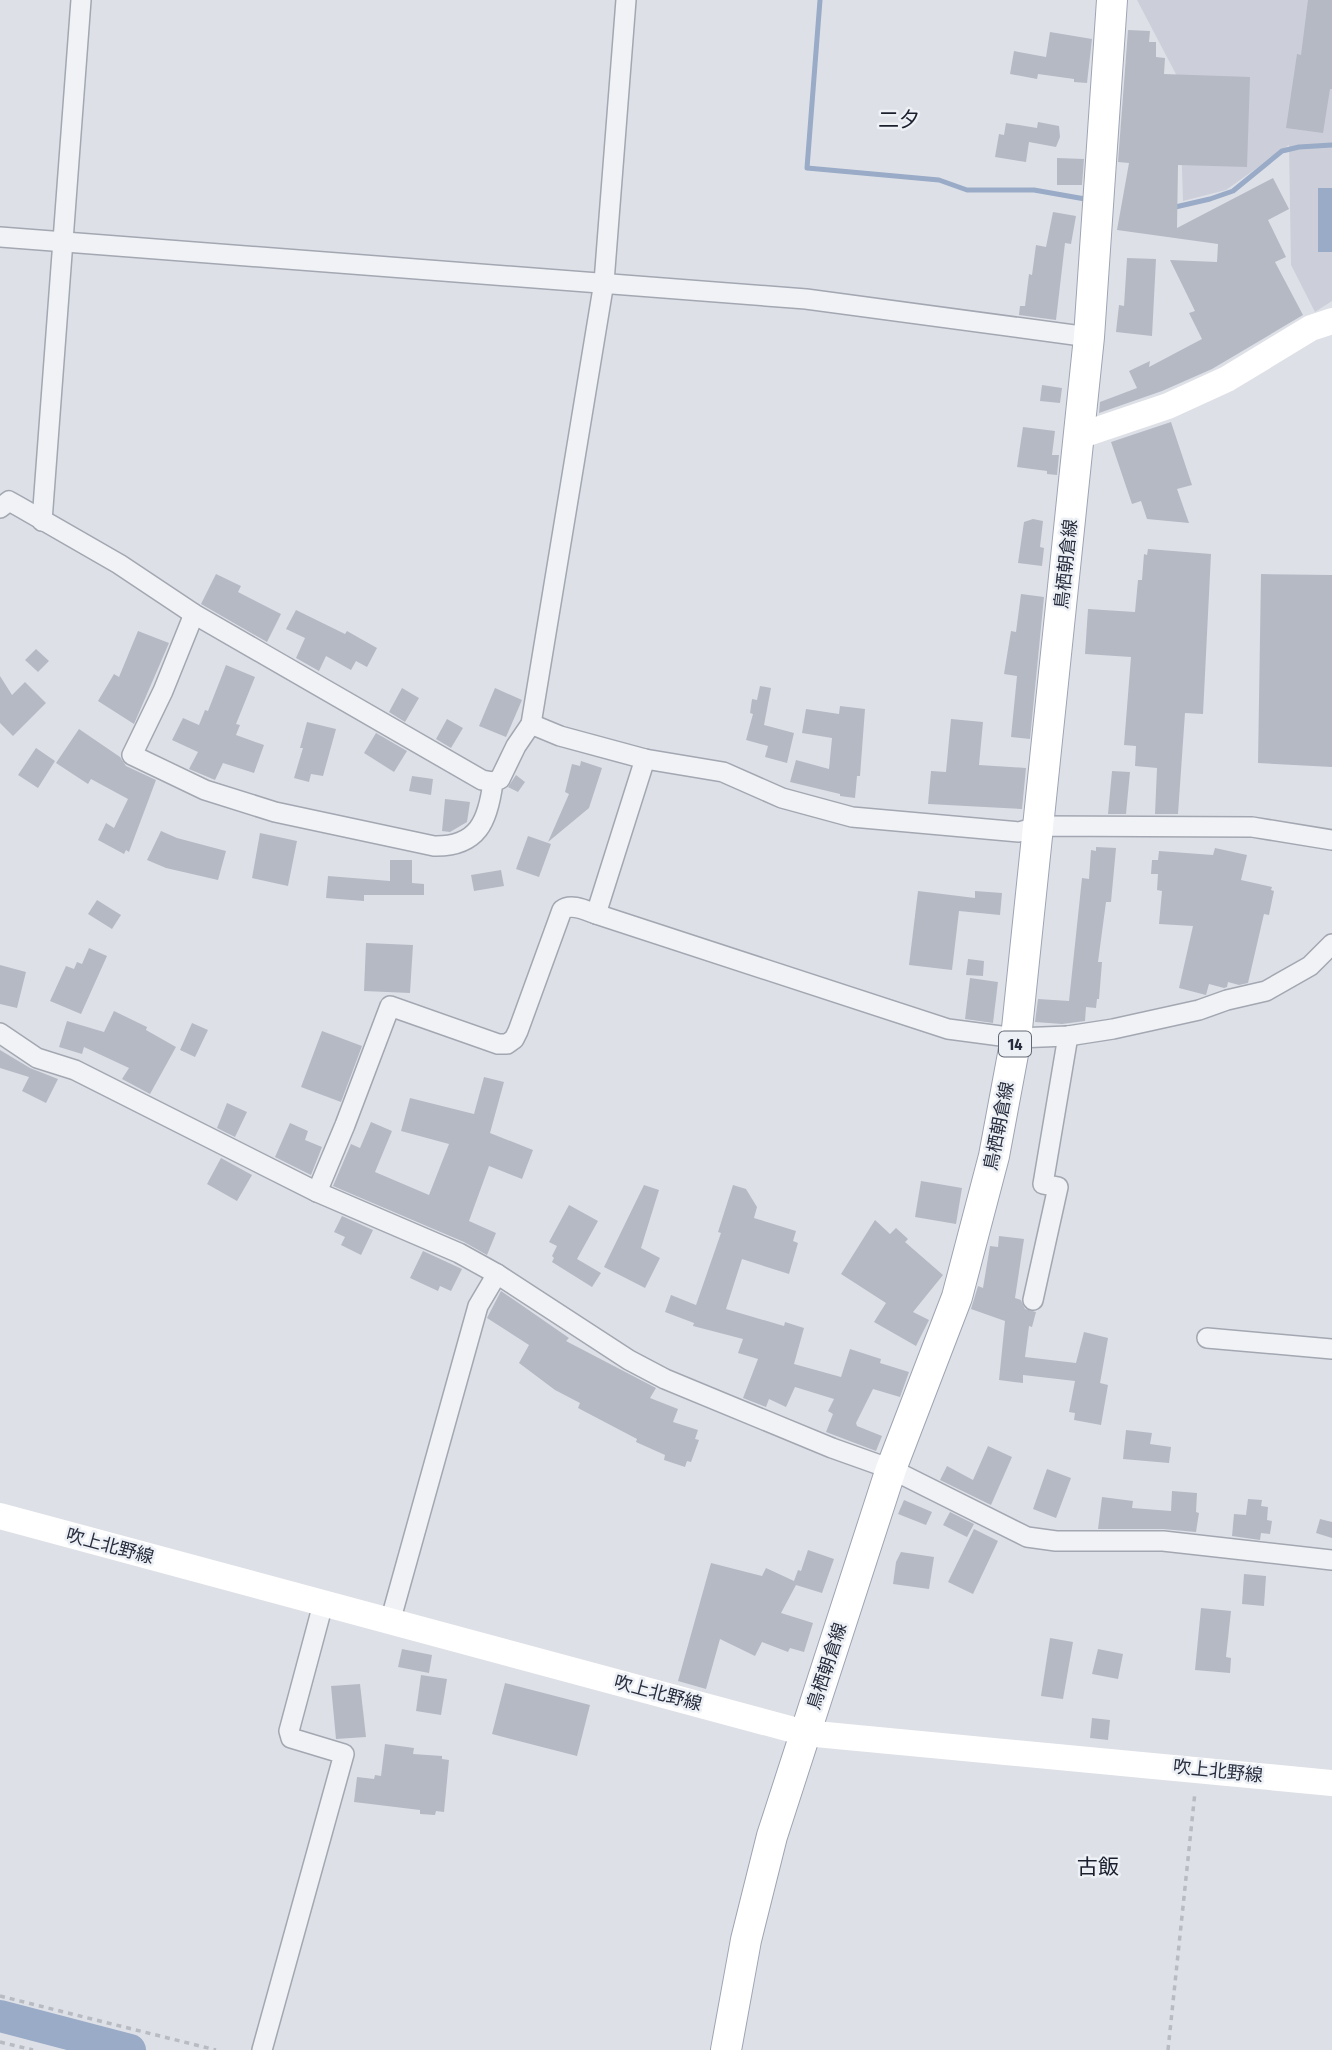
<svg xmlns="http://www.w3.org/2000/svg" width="1332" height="2050" font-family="'Fira Sans Condensed','Noto Sans JP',sans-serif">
	<rect width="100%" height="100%" fill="#dee0e7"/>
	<!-- built -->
	<path fill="#cccfd9" d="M1137,0H1332V301L1315,312L1291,265L1289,145L1226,190L1183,201L1179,80Z"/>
	<!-- water -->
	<rect fill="#99abc7" x="1318" y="188" width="14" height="64"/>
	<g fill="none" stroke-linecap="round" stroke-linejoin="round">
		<!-- stream -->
		<g stroke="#99abc7" stroke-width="5">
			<path d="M820,0L807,168L939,180L967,190H1034L1085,199"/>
			<path d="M1171,208L1210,199L1233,191L1282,151L1299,147L1332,145"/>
		</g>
		<!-- river -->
		<path stroke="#99abc7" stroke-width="32" d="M0,2016L130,2050"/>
	</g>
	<!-- building -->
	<g fill="#b5b9c4">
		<path d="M1308,0H1332V89H1330L1323,133L1286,128L1297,54L1301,55Z"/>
		<path d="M1128,30L1150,31L1149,42H1156V57L1165,58L1164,74L1250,77L1247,167L1178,165L1177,228L1273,178L1289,209L1268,220L1286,257L1275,262L1303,315L1212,369L1162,391L1099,413L1100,402L1137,388L1129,371L1150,361L1149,367L1202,339L1189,313L1195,311L1170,260L1217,262L1218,244L1117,230L1129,163L1118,162Z"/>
		<path d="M1050,32L1092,39L1087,83L1074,82V79L1038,74L1037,79L1010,74L1014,51L1046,57Z"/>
		<path d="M1038,122L1059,126L1060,137L1056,147L1029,142L1026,162L995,157L999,134L1004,135L1006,123L1037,128Z"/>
		<path d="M1057,158L1084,159L1082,185H1057Z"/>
		<path d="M1053,212L1076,216L1071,244L1065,243L1056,320L1019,315L1020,306H1025L1029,274L1032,275L1036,245L1046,247Z"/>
		<path d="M1127,258L1156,259L1152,336L1116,332L1119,305L1124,306Z"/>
		<path d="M1042,385L1062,388L1060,403L1040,401Z"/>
		<path d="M1171,422L1192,485L1177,489L1189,523L1147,519L1141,501L1132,504L1111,442Z"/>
		<path d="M1023,427L1055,431L1052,455H1059L1057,475L1047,474V471L1017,467Z"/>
		<path d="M1033,519L1043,521L1040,547L1044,548L1042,566L1018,563L1024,522Z"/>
		<path d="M1148,549L1211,554L1203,714L1185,713L1178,814H1155L1157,768L1135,766L1136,746L1124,745L1131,657L1085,654L1088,609L1135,612L1138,580H1142L1144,554L1147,555Z"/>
		<path d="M216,574L241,586L238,592L281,614L267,642L201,604Z"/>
		<path d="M1261,574L1332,575V767L1258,763Z"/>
		<path d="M1021,594L1044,597L1030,739L1011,737L1017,676L1004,674L1011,631L1016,632Z"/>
		<path d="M296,610L345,634L347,631L377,648L367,667L356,661L351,670L326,656L319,671L296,658L305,638L286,629Z"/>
		<path d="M138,631L169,643L134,724L98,701L114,674L119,677Z"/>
		<path d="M36,649L49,661L38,672L25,660Z"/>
		<path d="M226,665L255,677L236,724L240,725L236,735L264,745L254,773L223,763L215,780L189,769L198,752L172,740L183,718L199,725L205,710L208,711Z"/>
		<path d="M0,676L12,695L25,682L46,703L13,736L0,723Z"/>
		<path d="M760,686L771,688L764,725L794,733L787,763L765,757L768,746L746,740L753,714L750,713L752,699L757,700Z"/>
		<path d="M402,688L419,698L405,722L389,712Z"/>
		<path d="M495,688L522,700L506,737L479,726Z"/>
		<path d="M840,706L865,709L860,776H857L855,798L840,796V794L790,782L796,760L829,769L832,738L802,733L806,709L839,714Z"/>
		<path d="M447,719L463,728L451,748L436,739Z"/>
		<path d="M951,719L983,722L979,765L1026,768L1022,809L928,804L931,771L946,772Z"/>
		<path d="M307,722L336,729L323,776L311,774L309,782L294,778L303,748H300Z"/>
		<path d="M79,729L120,757L126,766L156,780L129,852L126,850L124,854L98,840L106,823L114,828L128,799L91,779L88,784L56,763Z"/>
		<path d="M376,733L407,751L394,772L364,753Z"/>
		<path d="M36,748L55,761L38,788L18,775Z"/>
		<path d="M581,761L602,768L589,808L548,842L569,794L565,792L572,764L580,766Z"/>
		<path d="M1112,771L1130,772L1126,814H1108Z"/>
		<path d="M516,775L525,782L518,792L508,787Z"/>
		<path d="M412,776L433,779L431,795L409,791Z"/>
		<path d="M445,799L470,802L467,822L450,832L442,831Z"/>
		<path d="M161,831L177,838L226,851L218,880L166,868L147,860Z"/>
		<path d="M260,833L297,841L288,886L252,878Z"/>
		<path d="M528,836L551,844L539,877L516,869Z"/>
		<path d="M1096,847L1116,848L1111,902H1106L1098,962H1102L1099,999H1097L1096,1008L1086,1007L1085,1021L1062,1024L1035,1022L1038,999L1069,1001L1082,878L1089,879L1091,850L1096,851Z"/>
		<path d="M1215,848L1247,855L1241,880L1272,887L1271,890L1274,891L1269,915L1264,914L1248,983L1239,985L1228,982L1227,987L1224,988L1209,984L1206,995L1179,988L1193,926L1159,924L1162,891L1157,890L1158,874H1151L1152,860H1158L1159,851L1213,855Z"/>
		<path d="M390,860H412V883L424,884V895H364V901L326,898L328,876L390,881Z"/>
		<path d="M501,870L504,886L474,891L471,875Z"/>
		<path d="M918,891L975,898V891L1002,893L1000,915L959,911L952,970L909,965Z"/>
		<path d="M97,900L121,915L112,929L88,914Z"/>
		<path d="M366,943L413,945L410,993L364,991Z"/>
		<path d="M89,948L107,956L81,1014L50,1001L66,966L74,969L77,962L82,964Z"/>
		<path d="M968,959L984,961L983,976L966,975Z"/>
		<path d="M0,965L26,972L17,1008L0,1004Z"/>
		<path d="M970,978L998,982L993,1023L965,1019Z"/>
		<path d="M114,1011L147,1027L146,1030L176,1047L150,1094L122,1079L129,1068L84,1047L82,1054L59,1047L67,1021L104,1032Z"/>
		<path d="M192,1023L208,1030L195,1057L180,1050Z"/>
		<path d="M322,1031L362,1046L341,1102L301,1087Z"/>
		<path d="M0,1050L30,1068L58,1079L46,1103L22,1091L29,1077L0,1068Z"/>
		<path d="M484,1077L504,1082L490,1133L533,1150L522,1179L489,1166L469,1221L496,1233L487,1255L464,1242L333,1186L351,1144L360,1148L371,1122L392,1131L375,1172L429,1195L449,1144L401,1131L410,1098L474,1114Z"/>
		<path d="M227,1103L247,1112L235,1137L217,1128Z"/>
		<path d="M290,1123L308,1131L305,1140L322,1147L311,1175L275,1157Z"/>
		<path d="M221,1158L252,1175L237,1201L207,1184Z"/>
		<path d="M921,1181L962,1188L956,1224L915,1217Z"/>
		<path d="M644,1185L659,1190L641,1248L660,1258L645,1288L604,1267Z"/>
		<path d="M733,1185L746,1189L757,1207L754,1218L796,1231L793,1241L798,1243L789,1274L742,1259L726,1309L784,1326L785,1322L804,1328L794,1364L841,1377L850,1349L881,1359L880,1363L909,1372L900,1397L873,1389L856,1423L857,1426L882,1436L876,1451L826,1432L833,1414L828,1411L834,1399L795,1387L786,1407L769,1399L766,1407L743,1398L758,1359L738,1353L743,1339L693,1326L694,1323L665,1312L671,1295L696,1305L721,1233L718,1232Z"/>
		<path d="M569,1205L598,1221L577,1259L601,1273L592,1287L552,1262L554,1258L552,1256L557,1246L549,1242Z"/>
		<path d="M342,1216L373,1230L361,1255L341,1245L345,1237L334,1232Z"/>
		<path d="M875,1220L890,1234L896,1228L908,1239L905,1242L943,1275L913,1312L929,1320L916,1346L874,1322L886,1303L841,1274Z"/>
		<path d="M999,1236L1024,1239L1015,1298L1021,1300L1025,1309L1036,1312L1032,1327L1029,1326L1025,1357L1076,1363L1084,1332L1108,1338L1100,1383L1108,1385L1101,1425L1074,1420L1075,1413L1069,1412L1075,1381L1023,1375V1383L999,1380L1005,1321L971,1309L978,1286L983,1288L990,1246L998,1247Z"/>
		<path d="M423,1251L462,1269L451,1291L440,1286L438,1291L410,1278Z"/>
		<path d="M501,1291L569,1338L566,1341L656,1388L650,1398L678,1409L673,1422L698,1430L695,1439L699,1440L691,1462L687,1461L685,1467L664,1460L665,1455L636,1442L637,1439L578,1408L580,1403L555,1390L519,1363L529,1345L487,1318Z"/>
		<path d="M1126,1430L1152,1433L1150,1444L1171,1447L1169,1463L1123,1459Z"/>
		<path d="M988,1446L1012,1457L991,1505L940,1480L947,1466L973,1480Z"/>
		<path d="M1047,1469L1071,1478L1056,1518L1033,1509Z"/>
		<path d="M1172,1491L1197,1493L1196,1512L1199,1513L1196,1532L1163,1529H1098L1102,1497L1133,1501L1132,1508L1171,1511Z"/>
		<path d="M1248,1499L1262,1500L1261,1506L1268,1507L1267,1520L1272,1521L1270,1534L1261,1533L1260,1540L1232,1536L1234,1514L1246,1515Z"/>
		<path d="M904,1500L932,1512L926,1525L898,1514Z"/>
		<path d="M950,1512L974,1524L967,1537L943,1525Z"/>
		<path d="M1320,1519L1332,1522V1538L1316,1533Z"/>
		<path d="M974,1529L998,1541L973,1594L948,1582Z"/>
		<path d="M808,1550L834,1559L822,1593L796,1585L781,1613L813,1623L804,1652L790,1648L788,1652L762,1642L755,1656L720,1639L706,1689L678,1681L711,1563L762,1576L766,1568L794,1581L798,1570L801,1571Z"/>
		<path d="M901,1552L934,1557L929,1589L893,1584L896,1562Z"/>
		<path d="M1244,1574L1266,1576L1264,1606L1242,1604Z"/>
		<path d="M1201,1608L1231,1611L1226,1657L1231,1658L1230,1673L1195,1670Z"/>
		<path d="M1050,1638L1073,1642L1063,1699L1041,1696Z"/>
		<path d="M402,1649L432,1655L429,1673L398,1667Z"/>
		<path d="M1098,1649L1123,1654L1118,1679L1092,1674Z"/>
		<path d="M421,1675L447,1679L441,1715L416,1711Z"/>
		<path d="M505,1683L590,1705L577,1756L492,1734Z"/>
		<path d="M360,1684L366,1737L336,1739L331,1686Z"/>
		<path d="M1092,1718L1110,1720L1108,1740L1090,1738Z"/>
		<path d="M385,1744L414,1748L413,1754L442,1756V1759L449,1760L444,1812L436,1811L435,1815L420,1814V1810L354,1802L357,1777L374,1779L375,1775L381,1776Z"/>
	</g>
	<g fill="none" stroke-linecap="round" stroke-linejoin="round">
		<defs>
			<g id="street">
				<path d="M0,237L806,299L1089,337"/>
				<path d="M0,508L9,501L18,506L119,564L194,614L482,780L493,782"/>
				<path d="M42,521L81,0"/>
				<path d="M194,614L163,691L132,755L205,790L275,812L434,846C478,847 488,821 493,782L500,779L516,746L531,724L604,282L626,0"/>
				<path d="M531,724L560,736L645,759L723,772L782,798L852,817L1019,832L1039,826L1252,827L1332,840"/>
				<path d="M596,914L645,759"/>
				<path d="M0,1033L37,1058L75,1070L317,1192L459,1253L497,1274L629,1360L665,1379L832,1448L891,1469L1027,1537L1056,1541H1163L1332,1560"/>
				<path d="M317,1192L345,1125L390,1006L498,1044H507L514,1039L518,1031L562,910C571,903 585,910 596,914L948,1029L1016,1038L1068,1036L1113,1029L1199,1010L1227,1000L1266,991L1310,966L1332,944"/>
				<path d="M1033,1300L1058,1187L1043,1184L1068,1036"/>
				<path d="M1207,1338L1332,1349"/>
				<path d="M390,1622L478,1306L497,1274"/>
				<path d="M262,2050L344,1754L291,1738L289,1731L323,1604"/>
			</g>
			<path id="primary" d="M726,2050L746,1940L772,1836L891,1469L957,1297L994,1156L1016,1038L1089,337L1112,0"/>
		</defs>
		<!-- street casing -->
		<use href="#street" stroke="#a3a7b1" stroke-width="22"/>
		<!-- primary casing -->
		<use href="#primary" stroke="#9da4b3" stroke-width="32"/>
		<!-- path -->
		<g stroke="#b8bbc2" stroke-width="3.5" stroke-dasharray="5 5" stroke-linecap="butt">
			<path d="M0,1996L216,2050"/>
			<path d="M0,2042L33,2050"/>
			<path d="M1168,2050L1195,1792"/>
		</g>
		<!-- street -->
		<use href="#street" stroke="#f0f2f6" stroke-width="19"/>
		<!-- secondary -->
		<g stroke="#fff" stroke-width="26">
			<path d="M1079,436L1168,406L1227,379L1311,328L1332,321"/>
			<path d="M0,1516L805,1733L1332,1783"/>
		</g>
		<!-- primary -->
		<use href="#primary" stroke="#fff" stroke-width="30"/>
	</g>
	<g text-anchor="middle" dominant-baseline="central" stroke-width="5" stroke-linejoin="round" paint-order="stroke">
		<!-- shield labels -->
		<rect fill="#edf0f5" stroke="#626875" stroke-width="2" x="999" y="1031.5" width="32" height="25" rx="5"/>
		<g font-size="16" font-weight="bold" fill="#272d3e">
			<text x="1015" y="1044">14</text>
		</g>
		<!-- street labels -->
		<g font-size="18" fill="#272d3e" stroke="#edf0f5">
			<text transform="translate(1066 564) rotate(-84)">鳥栖朝倉線</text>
			<text transform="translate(999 1126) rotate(-79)">鳥栖朝倉線</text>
			<text transform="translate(110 1546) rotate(15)">吹上北野線</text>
			<text transform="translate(827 1666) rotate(-72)">鳥栖朝倉線</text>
			<text transform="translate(658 1693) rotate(15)">吹上北野線</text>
			<text transform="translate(1218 1771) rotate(6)">吹上北野線</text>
		</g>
		<!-- quarter labels -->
		<g font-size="21" fill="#1a1f2e" stroke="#edf0f5">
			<text x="899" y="120">二夕</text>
			<text x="1098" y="1867">古飯</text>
		</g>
	</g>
</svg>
